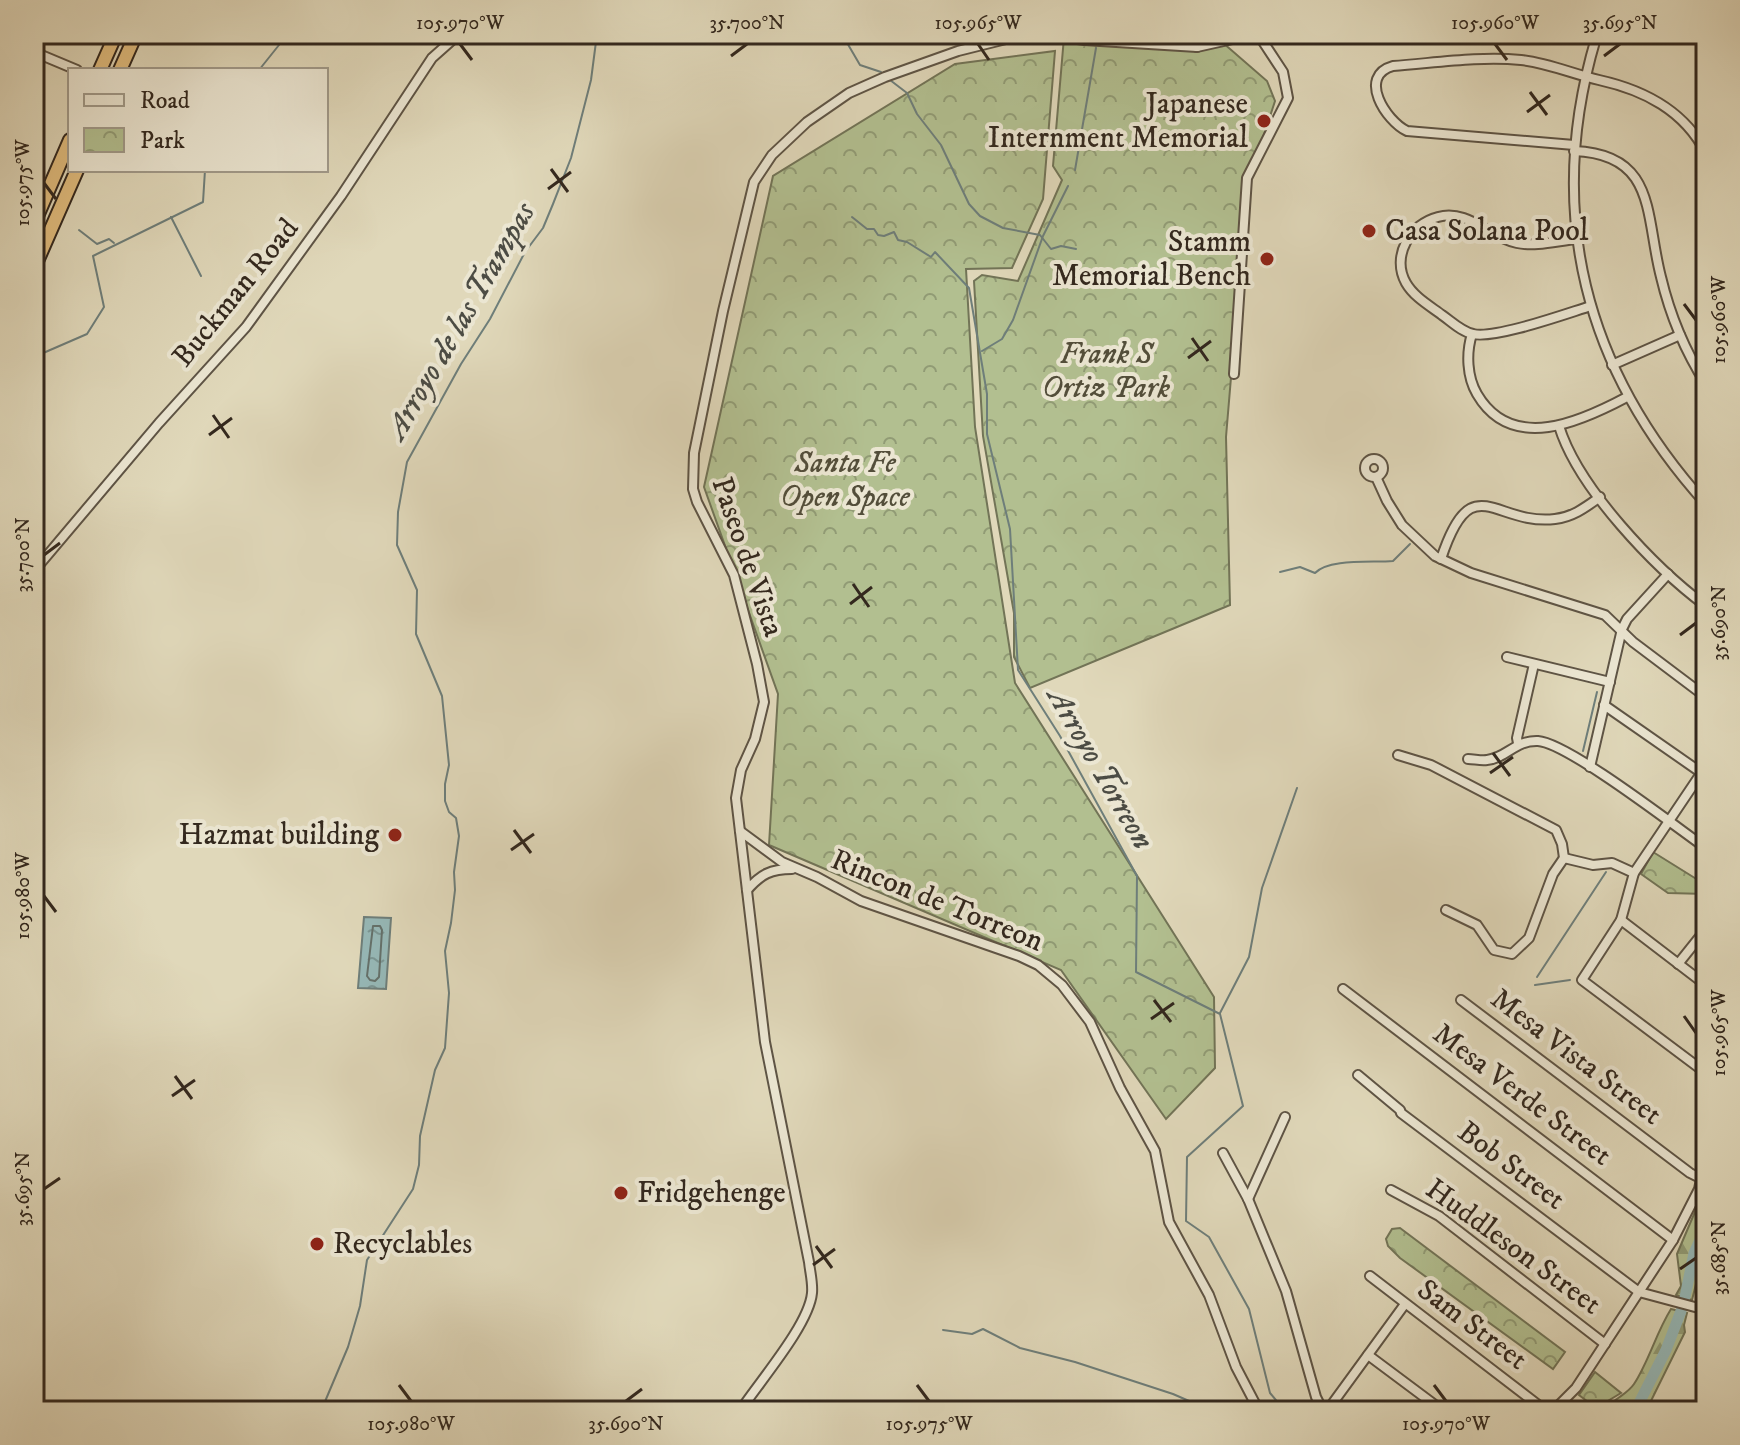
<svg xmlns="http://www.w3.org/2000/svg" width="1740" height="1445" font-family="'IM FELL DW Pica',serif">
	<defs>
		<pattern id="forest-firs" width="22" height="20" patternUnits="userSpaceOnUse" patternTransform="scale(2)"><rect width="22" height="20" fill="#b2bf90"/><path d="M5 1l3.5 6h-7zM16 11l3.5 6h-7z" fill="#919b75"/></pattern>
		<pattern id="park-crowns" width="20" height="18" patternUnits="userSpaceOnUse" patternTransform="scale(2)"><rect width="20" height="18" fill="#b2bf90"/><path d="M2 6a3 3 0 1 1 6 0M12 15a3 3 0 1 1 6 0" fill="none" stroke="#919b75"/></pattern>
		<pattern id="water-ripples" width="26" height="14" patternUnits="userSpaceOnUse" patternTransform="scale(2)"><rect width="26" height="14" fill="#96b8b7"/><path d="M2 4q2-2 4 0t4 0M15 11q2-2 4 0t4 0" fill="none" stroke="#7b9694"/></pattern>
	</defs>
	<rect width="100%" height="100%" fill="#e0d8ba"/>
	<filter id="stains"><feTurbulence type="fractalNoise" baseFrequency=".0025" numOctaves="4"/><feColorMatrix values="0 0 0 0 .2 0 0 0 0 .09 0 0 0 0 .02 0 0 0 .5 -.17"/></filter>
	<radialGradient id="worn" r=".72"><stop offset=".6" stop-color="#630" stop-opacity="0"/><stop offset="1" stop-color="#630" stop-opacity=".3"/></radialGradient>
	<!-- forest -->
	<g fill="url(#forest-firs)" stroke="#727457" stroke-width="2">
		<path d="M1706,1186V1261L1698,1276L1692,1300L1676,1295L1681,1286L1677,1254Z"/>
		<path d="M1671,1309L1687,1313L1684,1325L1685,1332L1646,1411H1607C1612,1398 1626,1396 1634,1384C1649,1361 1656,1333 1671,1309Z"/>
	</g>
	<!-- park -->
	<g fill="url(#park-crowns)" stroke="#727457" stroke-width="2">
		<path d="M1064,37L1167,46L1222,42L1267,81L1275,101L1247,187L1226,437L1230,605L1030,688L1014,657V613L983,436L974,281L982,275L1018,281L1062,180L1053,166Z"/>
		<path d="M1055,51L1043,199L1012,268L966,269L975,427L1015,683L1214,997L1215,1068L1166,1119L1061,970L769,845L778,694L704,487L773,176L955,64Z"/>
		<path d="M1653,852L1706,885V894L1668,893L1641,874Z"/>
		<path d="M1400,1228L1565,1352L1553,1369L1400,1258L1388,1246L1386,1239L1392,1229Z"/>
		<path d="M1595,1372L1621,1393L1596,1408L1579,1395Z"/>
	</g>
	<!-- water -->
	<path fill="url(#water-ripples)" stroke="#6e7e7a" stroke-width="2" d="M364,917L391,918L386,989L358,988Z"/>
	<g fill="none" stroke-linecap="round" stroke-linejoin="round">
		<!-- shore -->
		<path stroke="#64706a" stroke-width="2" d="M373,926H380L382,930L379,977L375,981L370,980L367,976Z"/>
		<!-- stream -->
		<g stroke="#6e7e7a" stroke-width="2">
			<path d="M846,41L860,65L881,72"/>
			<path d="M259,70L279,45L281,34"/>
			<path d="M890,80L907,93L917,114L941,145L969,204L980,216L1003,228L1040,235L1051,249L1061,246L1076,249"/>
			<path d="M1075,170L1096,48"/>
			<path d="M34,177V178"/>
			<path d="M171,217L201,276"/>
			<path d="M852,217L867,229H874L878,235L884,236L894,232L898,240L907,242L931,257L935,252L969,288L987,394V434L1010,529L1018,670L1060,736L1137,876L1136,972L1220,1014L1243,1106L1187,1157L1186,1221L1209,1237L1249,1309L1270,1393L1285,1411"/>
			<path d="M79,230L97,244L109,239L114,243"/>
			<path d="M982,351L1002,339L1013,320L1043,236L1068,186"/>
			<path d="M34,357L87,334L104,307L93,256L203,202L205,170"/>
			<path d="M1280,572L1300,567L1315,573C1329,558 1373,563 1393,561L1410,544"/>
			<path d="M1583,751L1597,692"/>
			<path d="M1537,977L1606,872"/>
			<path d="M1535,985L1570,980"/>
			<path d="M1220,1013L1249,957L1262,888L1297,788"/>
			<path d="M943,1330L972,1334L983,1329L1020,1348L1075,1362L1173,1394L1212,1411"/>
			<path d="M321,1411L348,1347L360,1306L367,1260L413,1189L419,1165L420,1136L435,1070L445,1048L449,993L445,951L451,923L455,890L454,872L459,836L456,818L449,812L445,801V784L449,765L442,696L416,634L417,590L397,545L398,512L407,462L461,364L490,319L525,252L543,228L553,204L571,158L591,80L597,34"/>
			<path d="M1216,1411L1245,1402"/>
		</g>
		<!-- river -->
		<g stroke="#96b8b7" stroke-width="11">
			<path d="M1685,1297L1694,1253L1706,1227"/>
			<path d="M1635,1411L1666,1350L1681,1311"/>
		</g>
		<defs>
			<g id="minor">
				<path d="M1599,34L1596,38C1544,213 1585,370 1706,504"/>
				<path d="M1690,34L1706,44"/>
				<path d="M1197,47V34"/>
				<path d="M34,52L77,70"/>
				<path d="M1574,145L1407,131C1386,121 1357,76 1393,66C1435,63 1479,56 1521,60C1548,63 1573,74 1599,80C1644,90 1684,110 1706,153"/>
				<path d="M1574,151C1657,154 1645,216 1661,277C1670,315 1685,351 1706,384"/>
				<path d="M1577,239C1557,241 1536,247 1517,243C1488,237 1469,209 1438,217C1410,224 1391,256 1406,283C1414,297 1430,306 1442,315C1452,322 1462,332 1473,334C1496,339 1565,314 1591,306"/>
				<path d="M1472,334C1466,353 1467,377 1477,394C1512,454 1582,421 1627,397"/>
				<path d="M1612,365L1680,335"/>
				<path d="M1234,374L1247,178L1288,98L1283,72L1258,34"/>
				<path d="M1559,426C1578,488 1655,568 1706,606"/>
				<circle cx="1374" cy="468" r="9"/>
				<path d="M1376,477L1387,501L1402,525L1435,556L1471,573L1605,615L1633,642L1706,697"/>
				<path d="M1441,559C1472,465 1494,526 1555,519C1573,517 1586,507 1600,497"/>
				<path d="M34,571L159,423L246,327L341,196L432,58L459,34"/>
				<path d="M1507,657L1610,682"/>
				<path d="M1604,705L1706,776"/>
				<path d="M1518,743L1517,738L1534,664"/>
				<path d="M1398,755L1431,765L1556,830L1562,844L1564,858"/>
				<path d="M1468,759C1474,759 1481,761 1487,760C1507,758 1515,740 1538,741C1568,743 1676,827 1706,848"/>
				<path d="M1706,766L1634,873L1621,920L1582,980L1706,1073"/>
				<path d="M1590,767L1622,629L1627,619L1668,574"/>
				<path d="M740,831L782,862L817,877L861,901L1019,956L1038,965L1062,985L1090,1022L1120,1088L1155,1151L1169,1222L1209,1295L1236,1367L1259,1411"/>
				<path d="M1564,858L1593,865L1612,863L1634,873"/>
				<path d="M747,890C761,874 771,869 792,869"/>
				<path d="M1446,910L1477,925L1494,950L1512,954L1529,938L1553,874L1564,858"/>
				<path d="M1621,920L1706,985"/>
				<path d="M1678,964L1702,934"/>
				<path d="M1343,989L1673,1240"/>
				<path d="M1461,1000L1690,1173L1702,1179"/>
				<path d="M1358,1075L1400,1110L1401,1113L1639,1292L1706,1310"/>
				<path d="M1223,1153L1248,1199L1286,1291L1316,1397L1323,1411"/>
				<path d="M1391,1190L1439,1216L1605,1344"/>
				<path d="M1248,1199L1285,1117"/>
				<path d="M1370,1276L1546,1411"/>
				<path d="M1368,1355L1443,1411"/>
				<path d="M1706,1372L1703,1399L1706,1395"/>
				<path d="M740,1411C759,1382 809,1325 812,1293C813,1283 810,1272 809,1262L765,1042L736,798L741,770L755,739L764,702L757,664L734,575L697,502L693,489L694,453L723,311L754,182L772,155L807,122L849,93L885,77L958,51L1010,38L1052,35L1084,40L1197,47L1255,34"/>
				<path d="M1327,1411L1405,1304"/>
				<path d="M1553,1411L1576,1388L1673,1240L1699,1189L1706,1156"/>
				<path d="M1700,1411L1703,1399"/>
			</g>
			<g id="highway">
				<path d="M100,70L116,34"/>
				<path d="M120,70L136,34"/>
				<path d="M34,223L70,140"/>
				<path d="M34,268L77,170"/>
			</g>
		</defs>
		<!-- minor casing -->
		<use href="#minor" stroke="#5e5445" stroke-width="12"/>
		<!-- highway casing -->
		<use href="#highway" stroke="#33281e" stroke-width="16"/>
		<!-- minor -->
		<use href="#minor" stroke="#ebe6d2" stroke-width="8"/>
		<!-- highway -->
		<use href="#highway" stroke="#e0bc7d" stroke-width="12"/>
	</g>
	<!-- ticks -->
	<path fill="none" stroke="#33281e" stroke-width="3" d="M460,44L472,60M978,44L989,60M1495,44L1507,60M731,56L747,44M1604,56L1620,44M1530,92L1547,115M1527,112L1550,95M551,169L568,192M44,183L56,199M548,189L571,172M1684,304L1696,320M1192,338L1208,361M1188,358L1211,341M213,415L229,438M209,435L232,418M44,555L60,543M853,584L869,607M850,604L872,587M1680,635L1696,623M1493,753L1510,776M1490,773L1513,757M514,830L531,853M511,850L534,834M44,896L56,912M1154,1000L1171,1022M1684,1016L1696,1033M1151,1019L1174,1003M175,1076L192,1099M172,1096L195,1080M44,1189L60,1178M816,1246L832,1268M813,1265L835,1249M1680,1269L1696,1258M399,1385L411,1401M917,1385L929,1401M1434,1385L1446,1401M626,1401L642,1389"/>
	<!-- markers -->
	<g fill="#8f2418" stroke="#ebe6d2" stroke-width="3">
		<circle cx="1264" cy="121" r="8"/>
		<circle cx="1369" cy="231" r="8"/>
		<circle cx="1267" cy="259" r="8"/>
		<circle cx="395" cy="835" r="8"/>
		<circle cx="621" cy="1193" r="8"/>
		<circle cx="317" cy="1244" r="8"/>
	</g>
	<g text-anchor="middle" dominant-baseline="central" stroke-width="8" stroke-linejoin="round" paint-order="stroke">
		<!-- poi labels -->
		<g font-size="30" fill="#33281e" stroke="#ebe6d2" text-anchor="end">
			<text x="1248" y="104">Japanese<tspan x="1248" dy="34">Internment Memorial</tspan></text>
			<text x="1385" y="231" text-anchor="start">Casa Solana Pool</text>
			<text x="1251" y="242">Stamm<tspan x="1251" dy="34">Memorial Bench</tspan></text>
			<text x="379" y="835">Hazmat building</text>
			<text x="637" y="1193" text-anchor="start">Fridgehenge</text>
			<text x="333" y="1244" text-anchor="start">Recyclables</text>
		</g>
		<!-- street labels -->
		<g font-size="30" fill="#33281e" stroke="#ebe6d2">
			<text transform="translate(236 293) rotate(-51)">Buckman Road</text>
			<text transform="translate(747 557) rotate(71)">Paseo de Vista</text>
			<text transform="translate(937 901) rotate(22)">Rincon de Torreon</text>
			<text transform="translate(1576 1057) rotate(37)">Mesa Vista Street</text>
			<text transform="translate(1522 1095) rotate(37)">Mesa Verde Street</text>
			<text transform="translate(1511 1166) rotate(37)">Bob Street</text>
			<text transform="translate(1513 1247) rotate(36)">Huddleson Street</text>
			<text transform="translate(1472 1325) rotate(37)">Sam Street</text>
		</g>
		<!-- park labels -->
		<g font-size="30" font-style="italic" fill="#534e3a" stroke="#ebe6d2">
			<text x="1106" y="354">Frank S<tspan x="1106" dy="34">Ortiz Park</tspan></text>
			<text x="845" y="463">Santa Fe<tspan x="845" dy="34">Open Space</tspan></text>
		</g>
		<!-- water labels -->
		<g font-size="32" font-style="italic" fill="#4c4c44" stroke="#ebe6d2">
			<text transform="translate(461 321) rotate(-60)">Arroyo de las Trampas</text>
			<text transform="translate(1100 769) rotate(60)">Arroyo Torreon</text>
		</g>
	</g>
	<!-- margin -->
	<rect width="1740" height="1445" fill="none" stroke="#e0d8ba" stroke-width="88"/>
	<!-- legend -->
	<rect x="68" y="68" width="260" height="104" fill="#ebe6d2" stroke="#a19a8a" stroke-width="2"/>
	<rect x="84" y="94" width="40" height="12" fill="#ebe6d2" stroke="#a19a8a" stroke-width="2"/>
	<text x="140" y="108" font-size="24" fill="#33281e">Road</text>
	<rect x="84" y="128" width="40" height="24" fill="url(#park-crowns)" stroke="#a19a8a" stroke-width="2"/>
	<text x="140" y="148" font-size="24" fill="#33281e">Park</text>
	<rect x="44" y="44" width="1652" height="1357" fill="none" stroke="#33281e" stroke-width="3"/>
	<g font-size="20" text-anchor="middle" fill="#33281e">
		<text x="460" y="29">105.970°W</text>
		<text x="747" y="29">35.700°N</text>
		<text x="978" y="29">105.965°W</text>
		<text x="1495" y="29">105.960°W</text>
		<text x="1620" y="29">35.695°N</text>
		<text transform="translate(22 183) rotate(-90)" y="7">105.975°W</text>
		<text transform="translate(1718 320) rotate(-90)" y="7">105.960°W</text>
		<text transform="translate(22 555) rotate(-90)" y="7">35.700°N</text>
		<text transform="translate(1718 623) rotate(-90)" y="7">35.690°N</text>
		<text transform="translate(22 896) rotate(-90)" y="7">105.980°W</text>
		<text transform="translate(1718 1033) rotate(-90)" y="7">105.965°W</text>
		<text transform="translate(22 1189) rotate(-90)" y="7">35.695°N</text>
		<text transform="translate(1718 1258) rotate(-90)" y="7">35.685°N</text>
		<text x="411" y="1430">105.980°W</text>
		<text x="626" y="1430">35.690°N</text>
		<text x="929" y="1430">105.975°W</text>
		<text x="1446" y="1430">105.970°W</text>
	</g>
	<rect width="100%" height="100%" filter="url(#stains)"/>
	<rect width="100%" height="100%" fill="url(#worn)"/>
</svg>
